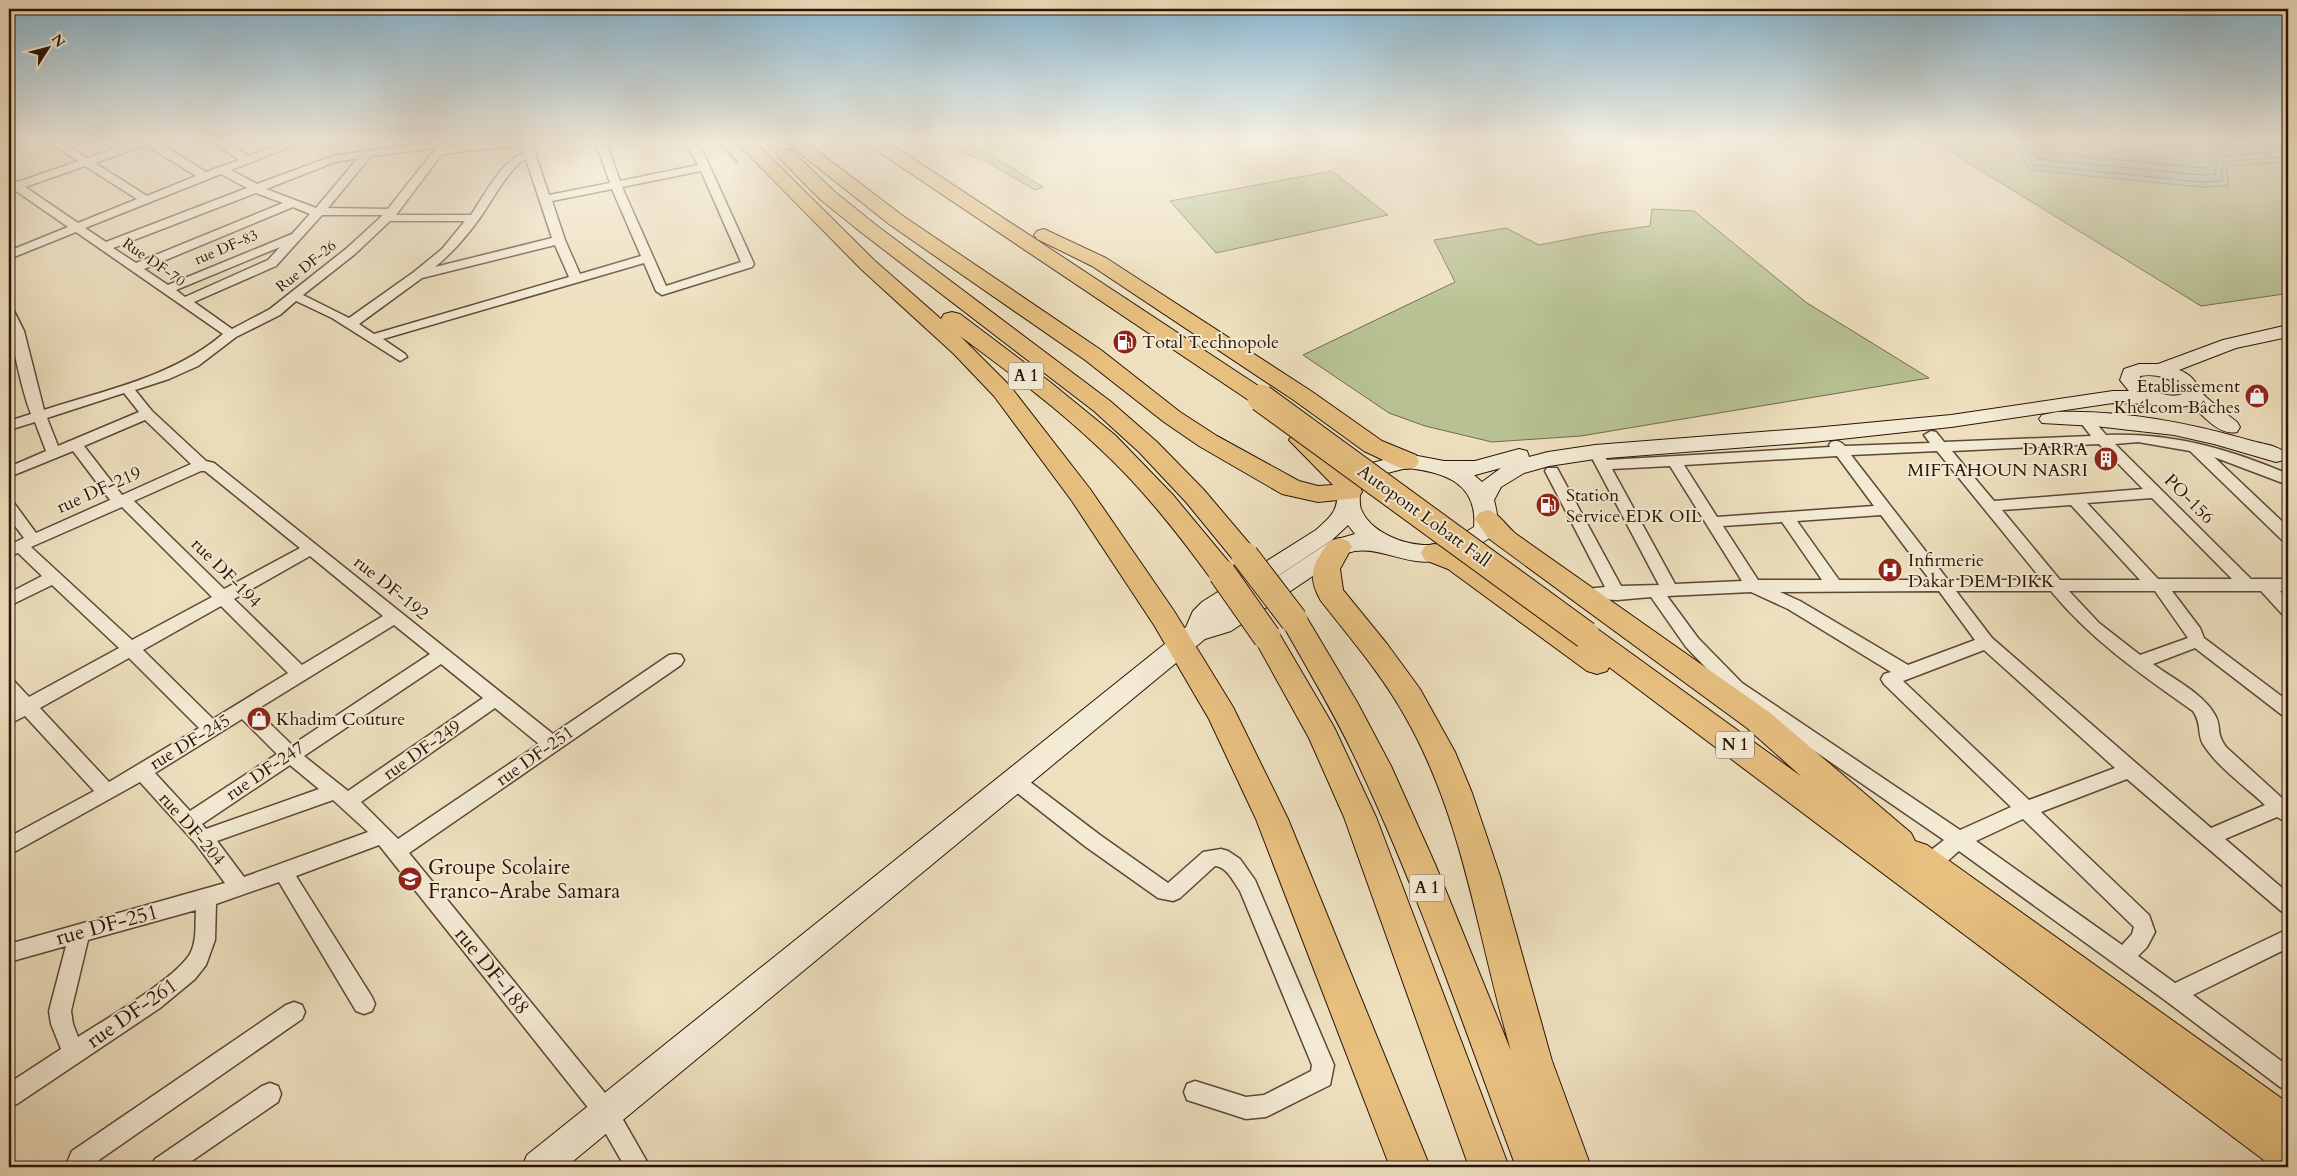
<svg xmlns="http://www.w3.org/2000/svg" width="2297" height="1176" font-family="Cardo,serif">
	<rect width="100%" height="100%" fill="#eee0bf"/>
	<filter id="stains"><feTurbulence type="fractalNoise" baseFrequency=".004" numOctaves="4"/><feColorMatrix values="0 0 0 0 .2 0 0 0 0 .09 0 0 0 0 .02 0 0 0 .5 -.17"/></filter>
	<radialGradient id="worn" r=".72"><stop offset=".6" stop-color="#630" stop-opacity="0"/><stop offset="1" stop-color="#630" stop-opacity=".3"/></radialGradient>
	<!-- green -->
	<g fill="#b8c292" stroke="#726a4c">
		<path d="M933,140H966L1043,187L1035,190L989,163Z"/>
		<path d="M1931,140H2022L2015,142L2119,177L2201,187L2228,186L2227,166L2288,162V290L2284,294L2201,306Z"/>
		<path d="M1332,171L1388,215L1216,253L1170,201Z"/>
		<path d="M1652,209L1694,211L1807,303L1929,378L1581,436L1492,442L1425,426L1389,413L1303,355L1455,282L1434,240L1506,228L1539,245L1600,233L1650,226Z"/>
	</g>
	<!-- water -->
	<path fill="#99bdb4" stroke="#6d796e" d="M2022,140H2288V162L2227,166L2228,186L2201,187L2029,170L2015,142Z"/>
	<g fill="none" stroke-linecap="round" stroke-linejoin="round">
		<!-- shore -->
		<g stroke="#62685c" stroke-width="1">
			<path d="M2020,140L2033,165L2201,182L2222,181V166L2226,161L2288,157"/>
			<path d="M2027,140L2037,159L2202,175L2215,174L2217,162L2224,156L2288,151"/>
			<path d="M2035,140L2042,152L2202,168L2208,167L2213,155L2222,148L2288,144"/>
		</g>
		<!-- stream -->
		<path stroke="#6d796e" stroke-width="3" d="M717,140L737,162"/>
		<defs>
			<g id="street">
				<path d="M46,140H58L87,158L140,140H155L206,172L239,160L212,140H224L248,156L292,140H307L231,170L257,184L333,156L443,140H453L448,147L512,140H545L544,142L532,144L549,195L610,183L595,140H605L620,181L698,165L684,140H694L705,156L754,264L752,267L662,295L656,291L644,263L383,339L405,354L407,357L400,361L332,318L296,301L280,315L236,337L198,366L169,379L135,390L152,411L206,461L214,463L553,734L669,655L675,654L681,655L684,660L681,665L409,853L614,1104L650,1167H625L598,1120L379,845L296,876L372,997L375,1004L372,1011L364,1014L356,1011L279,882L216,904L215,940L206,965L195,979L160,1008L17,1104L9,1107V1083L61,1049L51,1024L49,1011L66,946L9,962V944L225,883L196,844L140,782L9,855V837L94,791L25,716L9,724V709L15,705L9,698V680L15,682L29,697L119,648L52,585L9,606V593L42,576L18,553L9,556V545L24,538L9,518V502L14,503L36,533L110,500L73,451L9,477V467L46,451L35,422L9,430V421L31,414C22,391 9,335 9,310L14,311L24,331L44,410C105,390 173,377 223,334L76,232L9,259V251L68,227L9,186V178L18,182L78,161ZM146,145L196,176L147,196L95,163ZM522,145L524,153C500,163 485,194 471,215H396L442,154ZM436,148L388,209L328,208L371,156ZM358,158L316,208L266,189L335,162ZM526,159L552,238L435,267C452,253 466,237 479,219C491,203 509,167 526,159ZM85,166L137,199L78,223L25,187ZM701,171L741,262L666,286L622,187ZM221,174L247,188L106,242L85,228ZM612,189L641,256L580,274L565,240L552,201ZM256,193L283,203L136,263L113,248ZM293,207L310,214L292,234L168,285L144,269ZM322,215H383L347,248L270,309L232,329L194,302L276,266ZM390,221H465L442,249L414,272L349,318L303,295L355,254ZM555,245L569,277L374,334L359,324L422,278ZM280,247L268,260L185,297L176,290ZM124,393L139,412L58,446L47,418ZM145,420L191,464L122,495L84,446ZM201,471H205L300,548L224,589L134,501ZM122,507L212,597L132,640L31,547ZM310,556L383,616L302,665L234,599ZM221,606L288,673L213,719L143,650ZM394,625L430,654L292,745L256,710ZM129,658L199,728L109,782L40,708ZM441,664L483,698L348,791L304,756ZM495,708L539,744L398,839L361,802ZM242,719L277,754L190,811L155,773ZM290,765L319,789L206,829L202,824ZM333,800L368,832L244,877L217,841ZM196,910C195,924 197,939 191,952C179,977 104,1020 78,1037L73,1024L71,1011L88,940Z"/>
				<path d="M2085,415L2090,416L2106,435C2170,432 2230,449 2288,474V485L2214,457L2288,527V541L2282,540L2190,451L2138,442L2115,444L2251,579H2288V591H2280L2288,600V616L2282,614L2261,591H2172L2200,628L2204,638L2288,701V717L2282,715L2195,648L2153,664C2173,679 2203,693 2215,715C2222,727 2215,732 2226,747L2282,798L2288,796V823L2277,817L2225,839L2288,893V914L2281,911L2127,779L2041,812L2149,915L2155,932L2147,947L2138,956L2175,983L2288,929V948L2193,995L2288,1066V1090L2280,1087L2166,1001L1959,851C1948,860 1936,875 1921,870L1918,864L1921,858L1944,840L1730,693L1686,647L1651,597L1617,600L1578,598L1576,594L1578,590L1605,587L1545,471L1547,468H1557L1621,586L1659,585L1592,458L1594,455H1604L1607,460L1830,447L1829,445L1831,442C1837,440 1840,441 1845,446L1930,443L1924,435L1931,431L1936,432L1944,442L2091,436L2078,419ZM2099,444L2143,489L1994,501L1952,451ZM1937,451L2042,580H1948L1851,455ZM1837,456L1874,506L1717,517L1684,465ZM1670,466L1742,581L1675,584L1612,469ZM2152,498L2232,579H2158L2087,503ZM2071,505L2140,580H2060L2002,510ZM1881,515L1930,580H1839L1797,521ZM1782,522L1822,580H1758L1723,526ZM1939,591L1975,640L1908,665L1800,601L1780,592ZM1956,591H2051C2091,640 2142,675 2193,711C2202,724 2197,733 2203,744C2218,768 2245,786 2265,805L2211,828L1992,638ZM2069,591H2155L2188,638L2140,655L2099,623ZM1751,592L1788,609L1891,672L1884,674L1881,679L1884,684L2011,807L1960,830L1742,683L1698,638L1667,596ZM1984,650L2115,768L2029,800L1903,681ZM2023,819L2134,927L2132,934L2122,945L1976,841Z"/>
				<path d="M1014,772L1021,775L1100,835L1168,883L1203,852L1221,849L1228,851L1240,859L1255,880L1334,1065L1330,1085L1266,1117L1246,1119L1187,1100L1184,1092L1187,1084L1195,1081L1246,1097L1264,1095L1311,1071L1312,1065L1240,891C1233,881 1227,867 1215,866L1180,898L1173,901L1158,898L1086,847L1007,785L1005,780L1007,775Z"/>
				<path d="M294,1002L302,1005L305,1012L302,1019L89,1167H65L72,1151L286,1005Z"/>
				<path d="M270,1083L278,1086L281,1094L278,1102L183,1167H151L155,1159L262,1086Z"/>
			</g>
			<g id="secondary">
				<path d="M2288,325V337L2236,348L2179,370C2197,377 2196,387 2206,397C2216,406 2227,414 2237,422L2240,427L2237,432C2219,436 2204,416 2191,405L2176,408L2154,404L2113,403L1951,427L1813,442L1595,459L1549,466L1524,473L1501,487L1494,500C1497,512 1500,525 1493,536C1470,550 1445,565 1416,561C1393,558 1370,545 1347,553L1231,631L1205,639L566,1167H522L527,1155L1186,627L1193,611L1202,602L1316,530C1333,515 1338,510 1338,488L1360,466L1407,454L1444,461H1475L1519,449L1527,451L1529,457L1548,452L1595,445L1813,428L1951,415L2113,391H2129L2120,380L2124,369L2139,364H2158L2223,340ZM2140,376C2156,373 2175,378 2184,393C2171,401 2149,390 2140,379ZM1407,468C1444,472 1478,483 1474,527C1465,532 1456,539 1447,542C1420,552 1372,537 1361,509C1359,504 1360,495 1360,490L1375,476ZM1501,468L1482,482L1474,475H1475ZM1348,525L1355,534L1331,541L1218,616L1332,540Z"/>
				<path d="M2057,412C2122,410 2190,423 2252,441C2263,444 2281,446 2287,455L2284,460L2276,462L2214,444L2174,435L2095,426L2042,423L2039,419L2042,415Z"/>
			</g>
			<g id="highway">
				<path d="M734,140H753L875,261L941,319L944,314L952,312L960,314L1050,382L1115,435L1173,495L1232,566L1236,573L1232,580L1222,582L1212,580C1177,532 1140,485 1096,445C1054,405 1007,371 960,336L1010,386L1090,489L1174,611L1233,707L1288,819L1430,1167H1390L1256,819L1209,719L1154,625L1072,501L994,396L954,354L861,269Z"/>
				<path d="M783,140H803L903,216L1101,350L1180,412L1217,436L1299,481L1318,486L1333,485L1289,440L1292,435L1301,432L1310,435L1334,454L1358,481L1362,492L1358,498L1318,502L1282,494L1199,446L1164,422L1085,360L889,224Z"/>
				<path d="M864,140H885L1269,393L1273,398L1269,403L1261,405L1253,403L867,144Z"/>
				<path d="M785,149L791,150L835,192L876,225L1110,401L1157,442L1204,490L1254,549L1258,556L1254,563L1245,565L1236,563L1186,502L1139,452L1094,411L862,233L821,200L779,158L776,154L779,150Z"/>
				<path d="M1044,229L1106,258L1311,391L1382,441L1416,455L1419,461L1416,467L1407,469L1398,467L1364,451L1295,401L1092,266L1037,239L1034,235L1037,231Z"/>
				<path d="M1488,510C1500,514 1506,526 1516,534L1769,712L1911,833L1915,841L1927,845L2288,1103V1167H2273L1609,667L1607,671L1597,674L1587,671L1448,569L1425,560L1421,553L1425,546L1434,544L1468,555L1574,631L1576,628L1586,625L1596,628L1802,777L1747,728L1488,538L1475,519L1479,513Z"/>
				<path d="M1339,538L1348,541L1352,547L1340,569L1343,590L1387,644L1420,689L1455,752L1472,793L1500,876L1552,1061L1591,1167H1516C1466,1033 1420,896 1359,766C1336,716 1307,668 1280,620L1284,613L1294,610L1304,613L1357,702L1391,766L1435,864L1511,1051C1478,939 1464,820 1406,718C1383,676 1351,639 1321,601C1306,575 1313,563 1330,541Z"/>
				<path d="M1267,627L1277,630L1334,727L1376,817L1509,1167H1469L1344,817L1309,738L1253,637L1257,630Z"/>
			</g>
		</defs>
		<!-- street casing -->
		<use href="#street" stroke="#5c4634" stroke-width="3"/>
		<!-- secondary casing -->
		<use href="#secondary" stroke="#2b1305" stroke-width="2"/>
		<!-- highway casing -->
		<use href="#highway" stroke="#2b1305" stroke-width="2"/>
		<!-- street -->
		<use href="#street" fill="#f4ebd5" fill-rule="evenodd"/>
		<!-- secondary -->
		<use href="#secondary" fill="#f4ebd5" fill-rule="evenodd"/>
		<!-- highway -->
		<use href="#highway" fill="#e7c080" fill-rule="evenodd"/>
		<defs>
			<g id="highway-bridge">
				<path d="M1261,398L1586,635"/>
				<path d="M1245,556L1294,620"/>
				<path d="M1222,573L1267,637"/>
			</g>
		</defs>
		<!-- highway-bridge casing -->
		<use href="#highway-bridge" stroke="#2b1305" stroke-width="29" stroke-linecap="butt"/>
		<!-- highway-bridge -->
		<use href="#highway-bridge" stroke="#e7c080" stroke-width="27"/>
	</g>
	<!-- sky -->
	<linearGradient id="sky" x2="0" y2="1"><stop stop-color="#88b8d3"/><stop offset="0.46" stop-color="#f7f1e2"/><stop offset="1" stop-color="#f7f1e2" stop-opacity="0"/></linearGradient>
	<rect width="2297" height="305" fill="url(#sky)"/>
	<!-- icons -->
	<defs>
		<symbol id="fuel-disc" viewBox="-11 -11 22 22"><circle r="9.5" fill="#8f2418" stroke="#f4ebd5"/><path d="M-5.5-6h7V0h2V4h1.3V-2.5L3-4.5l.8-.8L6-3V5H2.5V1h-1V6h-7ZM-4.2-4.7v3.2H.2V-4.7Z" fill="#fff"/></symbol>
		<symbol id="shop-disc" viewBox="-11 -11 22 22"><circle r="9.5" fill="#8f2418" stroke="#f4ebd5"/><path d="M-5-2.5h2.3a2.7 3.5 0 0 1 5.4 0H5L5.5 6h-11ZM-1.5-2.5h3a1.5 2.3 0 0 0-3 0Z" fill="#fff"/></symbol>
		<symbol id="building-disc" viewBox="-11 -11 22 22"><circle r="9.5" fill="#8f2418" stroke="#f4ebd5"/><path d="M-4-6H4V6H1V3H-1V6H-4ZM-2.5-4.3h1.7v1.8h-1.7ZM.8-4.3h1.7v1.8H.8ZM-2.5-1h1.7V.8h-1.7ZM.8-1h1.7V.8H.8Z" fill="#fff"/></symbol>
		<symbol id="hospital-disc" viewBox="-11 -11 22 22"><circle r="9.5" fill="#8f2418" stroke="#f4ebd5"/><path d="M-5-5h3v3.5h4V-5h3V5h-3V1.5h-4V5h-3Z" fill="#fff"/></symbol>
		<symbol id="school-disc" viewBox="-11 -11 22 22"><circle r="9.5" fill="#8f2418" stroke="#f4ebd5"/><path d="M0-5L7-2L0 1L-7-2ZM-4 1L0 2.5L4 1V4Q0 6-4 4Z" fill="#fff"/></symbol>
	</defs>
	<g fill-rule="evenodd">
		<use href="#fuel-disc" x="1111" y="328" width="28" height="28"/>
		<use href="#shop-disc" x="2243" y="382" width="28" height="28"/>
		<use href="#building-disc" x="2092" y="445" width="28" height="28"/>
		<use href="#fuel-disc" x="1534" y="491" width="28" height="28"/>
		<use href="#hospital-disc" x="1876" y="556" width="28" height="28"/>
		<use href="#shop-disc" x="245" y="705" width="28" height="28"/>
		<use href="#school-disc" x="396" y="865" width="28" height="28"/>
	</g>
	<g text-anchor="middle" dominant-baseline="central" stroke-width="4" stroke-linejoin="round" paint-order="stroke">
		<!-- far-street labels -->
		<g font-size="15" fill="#2b1305" stroke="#f4ebd5">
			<text transform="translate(226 247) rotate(-23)">rue DF-83</text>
			<text transform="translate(154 262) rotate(35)">Rue DF-70</text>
			<text transform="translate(306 266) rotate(-39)">Rue DF-26</text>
		</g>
		<!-- shield labels -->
		<g fill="#f4ebd5" stroke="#675443" stroke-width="1">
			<rect x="1008.5" y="362.5" width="35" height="27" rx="4"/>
			<rect x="1716" y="731.5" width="38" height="27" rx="4"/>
			<rect x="1409.5" y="874.5" width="35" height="27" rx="4"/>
		</g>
		<g font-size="16" font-weight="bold" fill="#2b1305">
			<text x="1026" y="376">A 1</text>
			<text x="1735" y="745">N 1</text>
			<text x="1427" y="888">A 1</text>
		</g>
		<!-- poi labels -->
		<g font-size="18" fill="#2b1305" stroke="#f4ebd5" text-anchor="start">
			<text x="1142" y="342">Total Technopole</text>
			<text x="2240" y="386" text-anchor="end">Etablissement<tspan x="2240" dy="21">Khélcom Bâches</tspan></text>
			<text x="2088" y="449" text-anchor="end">DARRA<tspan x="2088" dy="21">MIFTAHOUN NASRI</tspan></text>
			<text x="1566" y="495">Station<tspan x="1566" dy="21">Service EDK OIL</tspan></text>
			<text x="1908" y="560">Infirmerie<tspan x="1908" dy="21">Dakar DEM DIKK</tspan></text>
			<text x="276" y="719">Khadim Couture</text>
		</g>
		<!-- street labels -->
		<g font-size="18" fill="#2b1305" stroke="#f4ebd5">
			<text transform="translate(99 490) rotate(-24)">rue DF-219</text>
			<text transform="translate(2189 499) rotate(45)">PO-156</text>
			<text transform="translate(1424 516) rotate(36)">Autopont Lobatt Fall</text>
			<text transform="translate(226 573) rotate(45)">rue DF-194</text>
			<text transform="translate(391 588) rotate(39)">rue DF-192</text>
			<text transform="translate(190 742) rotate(-31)">rue DF-245</text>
			<text transform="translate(422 750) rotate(-35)">rue DF-249</text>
			<text transform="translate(535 756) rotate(-35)">rue DF-251</text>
			<text transform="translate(265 771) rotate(-34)">rue DF-247</text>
			<text transform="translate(192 829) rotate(49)">rue DF-204</text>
		</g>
		<!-- near-poi labels -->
		<g font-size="21" fill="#2b1305" stroke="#f4ebd5" text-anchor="start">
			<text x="428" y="867">Groupe Scolaire<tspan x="428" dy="24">Franco-Arabe Samara</tspan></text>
		</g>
		<!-- near-street labels -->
		<g font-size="21" fill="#2b1305" stroke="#f4ebd5">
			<text transform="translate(107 925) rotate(-15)">rue DF-251</text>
			<text transform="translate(492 971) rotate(51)">rue DF-188</text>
			<text transform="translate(132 1013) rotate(-35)">rue DF-261</text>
		</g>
	</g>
	<!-- margin -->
	<rect width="2297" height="1176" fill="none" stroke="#eee0bf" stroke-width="30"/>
	<rect x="10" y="10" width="2277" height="1156" fill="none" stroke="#2b1305" stroke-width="2.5"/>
	<rect x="15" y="15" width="2267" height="1146" fill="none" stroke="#2b1305"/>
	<!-- north arrow -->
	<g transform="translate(48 48) rotate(54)" stroke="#f4ebd5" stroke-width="4" paint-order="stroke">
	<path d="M0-4L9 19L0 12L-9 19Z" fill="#2b1305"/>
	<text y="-8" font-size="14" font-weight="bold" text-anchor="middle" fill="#2b1305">N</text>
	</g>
	<rect width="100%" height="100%" filter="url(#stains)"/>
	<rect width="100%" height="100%" fill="url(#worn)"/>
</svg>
